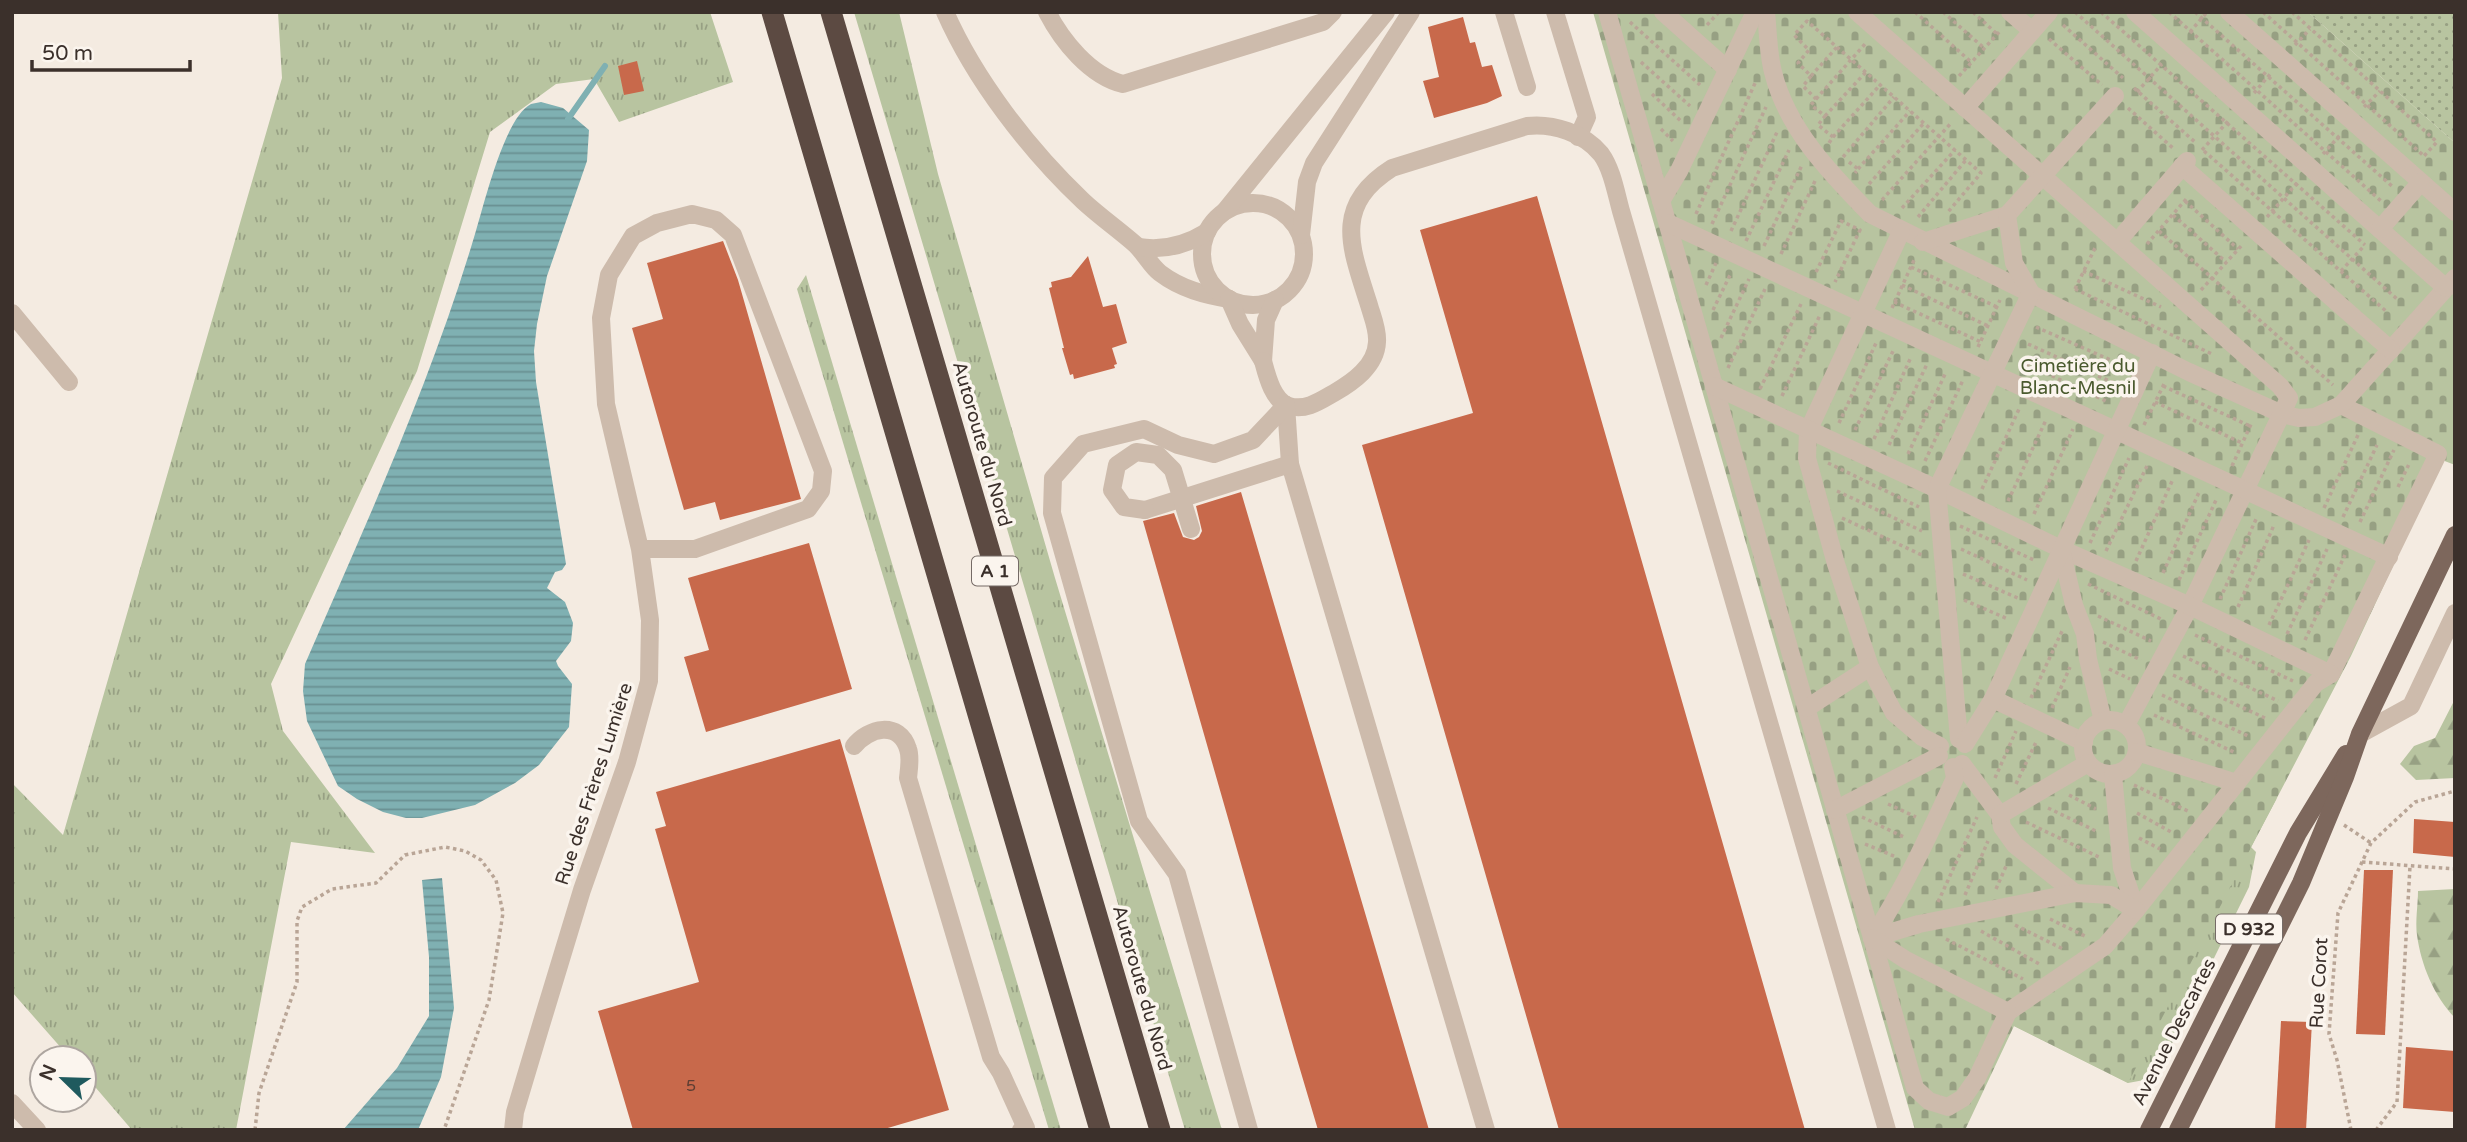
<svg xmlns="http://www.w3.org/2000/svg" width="2467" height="1142" font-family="'Varela Round',sans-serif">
	<defs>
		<pattern id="grass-tufts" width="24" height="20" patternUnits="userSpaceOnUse" patternTransform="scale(1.75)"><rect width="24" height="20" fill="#b8c4a0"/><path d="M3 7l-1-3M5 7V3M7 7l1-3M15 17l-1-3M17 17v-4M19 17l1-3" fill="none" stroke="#97a083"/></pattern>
		<pattern id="forest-firs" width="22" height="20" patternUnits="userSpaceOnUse" patternTransform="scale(1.75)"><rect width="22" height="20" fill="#b8c4a0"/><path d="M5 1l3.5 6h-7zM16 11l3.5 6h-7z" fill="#97a083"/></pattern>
		<pattern id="cemetery-stones" width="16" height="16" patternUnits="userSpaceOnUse" patternTransform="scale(1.75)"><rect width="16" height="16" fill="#b8c4a0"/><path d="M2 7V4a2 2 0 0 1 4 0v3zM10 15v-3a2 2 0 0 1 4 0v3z" fill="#97a083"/></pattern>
		<pattern id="park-dots" width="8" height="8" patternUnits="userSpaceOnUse" patternTransform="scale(1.75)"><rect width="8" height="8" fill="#b8c4a0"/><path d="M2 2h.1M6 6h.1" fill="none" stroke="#97a083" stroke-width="1.8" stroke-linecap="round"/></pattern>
		<pattern id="water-rules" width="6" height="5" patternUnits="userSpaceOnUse" patternTransform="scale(1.75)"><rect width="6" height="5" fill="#7fb0b2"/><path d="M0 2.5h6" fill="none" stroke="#699091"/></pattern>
	</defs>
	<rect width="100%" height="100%" fill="#f4ebe1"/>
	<!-- grass -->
	<g fill="url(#grass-tufts)">
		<path d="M278,12H710L733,82L619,122L594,79L556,84L490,132L417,371L271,684L283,731L375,853L291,842L236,1130H132L84,1074V1058H70L12,992V783L63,835L282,78Z"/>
		<path d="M854,12H899L938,174L1055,578L1222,1130H1185Z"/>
		<path d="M806,275L1061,1130H1049L797,289Z"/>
		<path d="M2277,798L2251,847L2256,852L2249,887L2155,1078L2128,1083L2014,1026Z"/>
	</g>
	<!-- forest -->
	<g fill="url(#forest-firs)">
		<path d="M2455,699V778L2416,780L2400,764L2414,746L2435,738Z"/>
		<path d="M2455,889V1018C2434,996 2421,965 2417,935C2415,921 2418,905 2418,891Z"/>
	</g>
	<!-- cemetery -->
	<path fill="url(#cemetery-stones)" d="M1593,12H2308L2455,143V465L2442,460L2351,656L2128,1083L2014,1026L1965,1130H1915Z"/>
	<!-- park -->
	<path fill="url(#park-dots)" d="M2308,12H2455V143Z"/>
	<!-- water -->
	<g fill="url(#water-rules)">
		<path d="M541,102L563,108L589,130L587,161L547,276L537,324L534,351L536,382L566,564L562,570L555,572L547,588L565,602L573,623L571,641L556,661L558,666L572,684L569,727L539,765L515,783L475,805L422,818H406L383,812L357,799L338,786L307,721L303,691L305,664C365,526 428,389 472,244C482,214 503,118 531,104C534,103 538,103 541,102Z"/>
		<path d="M442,878L454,1008L441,1077L418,1130H343L397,1068L429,1016V957L422,880Z"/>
	</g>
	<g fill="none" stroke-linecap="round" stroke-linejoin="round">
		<!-- stream -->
		<path stroke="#7fb0b2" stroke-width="6" d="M568,119L605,66"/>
	</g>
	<!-- building -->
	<g fill="#c8694b">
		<path d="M1463,17L1470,43L1475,42L1482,67L1492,65L1502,96L1487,103L1434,118L1423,81L1439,77L1428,27Z"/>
		<path d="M637,61L644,91L624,95L618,66Z"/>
		<path d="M1537,196L1805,1130H1559L1362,445L1473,413L1420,230Z"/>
		<path d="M723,241L738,280L801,499L720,520L715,502L684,510L632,328L663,319L647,263Z"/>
		<path d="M1088,256L1103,307L1116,304L1127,343L1112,348L1117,364L1114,365L1115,368L1074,379L1073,374L1070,375L1062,348H1064L1049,288L1052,287L1051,282L1071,277Z"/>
		<path d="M1241,492L1429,1130H1318L1294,1049L1143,521L1174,513L1183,537L1194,540L1199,537L1202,531L1196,506Z"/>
		<path d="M809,543L852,689L706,732L684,657L709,650L688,578Z"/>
		<path d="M840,739L949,1110L881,1130H633L598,1011L699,982L655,829L666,826L656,792Z"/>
		<path d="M2414,819L2455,822V857L2413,853Z"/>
		<path d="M2364,870H2393L2385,1035L2356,1034Z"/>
		<path d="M2281,1021L2312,1022L2306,1130H2275Z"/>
		<path d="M2406,1047L2455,1051V1112L2403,1108Z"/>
	</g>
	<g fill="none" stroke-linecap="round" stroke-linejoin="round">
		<!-- path -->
		<g stroke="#b9a596" stroke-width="3.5" stroke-dasharray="3.5 3.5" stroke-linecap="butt">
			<path d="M1915,12L1971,62"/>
			<path d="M1943,12L1984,48"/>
			<path d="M1973,12L1997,34"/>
			<path d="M2075,12L2397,299"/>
			<path d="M2101,12L2365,245"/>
			<path d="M2169,12L2381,201"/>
			<path d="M2195,12L2393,187"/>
			<path d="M2263,12L2424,156"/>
			<path d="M2292,12L2437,142L2423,157"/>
			<path d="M1630,22L1700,85"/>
			<path d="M1707,25L1719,12"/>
			<path d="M2063,25L2123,78"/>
			<path d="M2190,32L2207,12"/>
			<path d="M2049,39L2102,85"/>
			<path d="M2295,45L2310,29"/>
			<path d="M1641,62L1690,106"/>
			<path d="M1811,76L1837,47"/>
			<path d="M1959,76L2001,30"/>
			<path d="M2134,88L2196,143"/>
			<path d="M2137,92L2162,64"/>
			<path d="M2254,93L2272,72"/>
			<path d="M1652,94L1682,122"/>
			<path d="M1816,99L1866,43"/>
			<path d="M2364,107L2380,91"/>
			<path d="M2128,108L2175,150"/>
			<path d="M1825,116L1866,72"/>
			<path d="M1661,129L1673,141"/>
			<path d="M1833,137L1880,85"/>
			<path d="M1829,143L1833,137L1818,125L1825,116L1811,105L1816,99L1803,86L1811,76L1798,63L1809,50L1794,35L1807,21L1981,173L1948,212"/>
			<path d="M2202,150L2230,119"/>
			<path d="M2204,151L2387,312"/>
			<path d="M2323,154L2341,134"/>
			<path d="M1843,157L1894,97"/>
			<path d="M1849,162L1858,169L1855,173"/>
			<path d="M1858,169L1910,111"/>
			<path d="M1869,184L1924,123"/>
			<path d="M1882,200L1952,122"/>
			<path d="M2185,201L2238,249"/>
			<path d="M1902,208L1955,150"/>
			<path d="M1696,214L1756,81"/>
			<path d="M2173,215L2226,262"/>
			<path d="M1918,217L1966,160"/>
			<path d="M2267,217L2297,183"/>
			<path d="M1712,224L1766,107"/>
			<path d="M1731,231L1778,130"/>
			<path d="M2159,231L2333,385"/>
			<path d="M1746,241L1789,150"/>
			<path d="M2147,244L2188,197"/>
			<path d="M1764,246L1802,165"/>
			<path d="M1781,254L1815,181"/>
			<path d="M1911,267L1997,307"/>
			<path d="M2083,271L2161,307"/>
			<path d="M2341,271L2364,246"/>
			<path d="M1816,272L1841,221L1860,230L1835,282"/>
			<path d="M1706,285L1716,263"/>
			<path d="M1902,285L1988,326"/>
			<path d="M2075,289L2212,354"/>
			<path d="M2075,289L2096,246"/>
			<path d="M2201,290L2243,244"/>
			<path d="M1894,302L1981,342"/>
			<path d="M1892,308L1915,258"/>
			<path d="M1713,310L1731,273"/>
			<path d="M2036,327L2124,366"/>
			<path d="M1721,338L1749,279"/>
			<path d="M2028,344L2116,384"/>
			<path d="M1978,347L2000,300"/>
			<path d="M2020,361L2108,402"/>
			<path d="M1728,368L1765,289"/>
			<path d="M2163,386L2250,426"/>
			<path d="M1760,389L1801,304"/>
			<path d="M1782,396L1820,315"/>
			<path d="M2155,402L2242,443"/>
			<path d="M1839,423L1877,341"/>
			<path d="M2144,425L2165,382"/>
			<path d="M1855,430L1894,349"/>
			<path d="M1874,439L1911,357"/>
			<path d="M1889,445L1927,364"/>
			<path d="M1908,454L1946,372"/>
			<path d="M1925,461L1963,380"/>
			<path d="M1828,463L1919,507"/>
			<path d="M2232,466L2252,422"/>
			<path d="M2398,487L2410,462"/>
			<path d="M1982,489L2020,407"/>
			<path d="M1837,491L1922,531"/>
			<path d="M2008,501L2046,420"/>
			<path d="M2324,508L2358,435"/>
			<path d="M2034,514L2073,429"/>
			<path d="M2343,517L2377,445"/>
			<path d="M1842,518L1924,556"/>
			<path d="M2360,522L2394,450"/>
			<path d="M1960,526L2036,561"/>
			<path d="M2090,543L2129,458"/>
			<path d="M1961,549L2027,580"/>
			<path d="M2106,551L2147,466"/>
			<path d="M2136,561L2173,479"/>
			<path d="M2163,573L2200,490"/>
			<path d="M1963,574L2020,599"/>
			<path d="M2179,580L2217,498"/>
			<path d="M2088,584L2163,620"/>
			<path d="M2220,599L2257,517"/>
			<path d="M1964,600L2008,619"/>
			<path d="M2238,607L2274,525"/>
			<path d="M2098,616L2151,641"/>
			<path d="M2269,625L2309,540"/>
			<path d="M2287,634L2327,549"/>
			<path d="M2195,635L2293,681"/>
			<path d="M2305,640L2345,555"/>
			<path d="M2103,642L2141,660"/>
			<path d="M2183,656L2278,701"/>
			<path d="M2109,669L2130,679"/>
			<path d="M2173,675L2265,718"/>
			<path d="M2162,695L2250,737"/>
			<path d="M2031,698L2063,629"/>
			<path d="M2052,708L2070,667"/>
			<path d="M2154,715L2236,753"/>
			<path d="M1995,778L2016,731"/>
			<path d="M2016,784L2037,740"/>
			<path d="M2134,785L2190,812"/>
			<path d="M2069,795L2096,809"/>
			<path d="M1888,804L1916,817"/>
			<path d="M2048,808L2098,832"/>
			<path d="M2137,813L2173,833"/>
			<path d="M1862,817L1906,838"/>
			<path d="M2026,822L2101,858"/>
			<path d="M2344,825L2371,843"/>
			<path d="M2139,838L2160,849"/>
			<path d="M1865,844L1896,857"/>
			<path d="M2362,862L2455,869"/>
			<path d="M1996,889L2007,864"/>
			<path d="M1965,895L1988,841"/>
			<path d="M1938,902L1977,817"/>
			<path d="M2050,919L2087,937"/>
			<path d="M2015,925L2065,950"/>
			<path d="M1981,931L2041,965"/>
			<path d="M1946,939L2023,979"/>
			<path d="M255,1130L259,1093L297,982V921L302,907L332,889L376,883L405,855L445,847L465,851L481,860L496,880L503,913L489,1000L444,1130"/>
			<path d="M2351,1130L2337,1060L2329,1034L2338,913L2371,843L2415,802L2455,791"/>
			<path d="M2376,1130L2397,1102L2410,866"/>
		</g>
		<!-- minor -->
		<g stroke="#cdbbac" stroke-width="18">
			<path d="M945,12C975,80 1029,150 1083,201C1099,216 1119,230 1136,245C1145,254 1151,266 1160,273C1181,289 1205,295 1229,299"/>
			<path d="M1047,12C1062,41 1090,76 1123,84L1323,22L1333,12"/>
			<path d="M1504,12L1527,87"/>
			<path d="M1555,12L1587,117L1578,137"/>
			<path d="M1607,12L1915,1088L1929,1101L1948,1107L1963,1098L1977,1078L2008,1012L2105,946L2136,910L2316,683L2331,674L2438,454L2341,405"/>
			<path d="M1663,12L1728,70"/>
			<path d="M1766,12C1768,31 1768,53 1773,72C1787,129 1830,173 1870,214L2189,372L2282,414L2299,418L2315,417L2341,405L2455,278"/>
			<path d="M1857,12L2280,386L2289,398L2190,606L2126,725"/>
			<path d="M2010,12L2032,31"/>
			<path d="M2135,12L2446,288"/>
			<path d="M2229,12L2455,212"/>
			<path d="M1965,108L2049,12"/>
			<path d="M2182,166L2391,350"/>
			<path d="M1661,201L1679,171L1755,12"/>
			<circle cx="1253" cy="254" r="51"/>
			<path d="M1225,211L1386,12"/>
			<path d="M1668,223L2389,557"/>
			<path d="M2380,229L2421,182"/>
			<path d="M1901,232L1808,431L1807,458L1836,564L1870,667L1894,713L1922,737L1940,746"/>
			<path d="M1301,235L1307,182L1314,163L1411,12"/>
			<path d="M1923,242L2007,215L2115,96"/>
			<path d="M2117,242L2187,161"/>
			<path d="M1138,247C1162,251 1186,245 1207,232"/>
			<path d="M1229,299L1240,324L1263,361L1266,320L1275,300"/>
			<path d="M12,313L69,382"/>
			<path d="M1263,361C1267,376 1273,401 1289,406C1306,411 1320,401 1334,393C1353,382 1376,366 1377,342C1378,329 1372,316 1369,305C1351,248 1332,206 1392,168L1527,126C1553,123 1584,133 1601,154C1612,169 1616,193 1621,211L1887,1130"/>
			<path d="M1714,386L1937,489L2061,549L2190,606L2331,674"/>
			<path d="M1286,405L1290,464L1486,1130"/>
			<path d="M1145,510L1290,464"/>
			<path d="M2061,549L2074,605L2085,634L2088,659L2103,721"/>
			<path d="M1993,699L2084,742"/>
			<path d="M1807,708L1870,667"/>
			<circle cx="2110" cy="747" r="27"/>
			<path d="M2360,734L2411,706L2455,613"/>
			<path d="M1959,739L1937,489L2031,293L2014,263L2007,215"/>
			<path d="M1965,744L1993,699L2152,353"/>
			<path d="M854,746C868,728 899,720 908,749C911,757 909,769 908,778L991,1057L1001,1073L1026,1128L1021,1130"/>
			<path d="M2137,752L2237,783"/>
			<path d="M1962,764L2000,815L2002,827L2015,845L2075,893"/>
			<path d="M2113,775L2122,868L2136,910"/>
			<path d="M1835,810L1939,756"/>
			<path d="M2000,815L2088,763"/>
			<path d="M1872,938L1919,924L2075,893L2111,895L2136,910"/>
			<path d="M1872,938C1905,887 1930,833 1955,778L1953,767"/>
			<path d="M1872,938L1906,960L2008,1012"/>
			<path d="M12,1103L37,1130"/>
			<path d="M513,1130L515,1112L541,1025L582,890L627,762L649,681L650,620L640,549L606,404L601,318L609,275L633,236L657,223L692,214L716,220L733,235L823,471L821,491L808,509L695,549H640"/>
			<path d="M1249,1130L1177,874L1139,821L1052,513L1053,478L1083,444L1144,429L1178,445L1214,454L1253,440L1286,405"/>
		</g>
		<!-- major -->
		<g stroke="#7d675c" stroke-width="18">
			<path d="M2149,1130L2298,833L2346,754"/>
			<path d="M2178,1130L2301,883L2345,777L2360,734L2455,535"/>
		</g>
		<!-- highway -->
		<g stroke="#5c4a42" stroke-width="21">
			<path d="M772,12L1100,1130"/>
			<path d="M831,12L1160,1130"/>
		</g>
		<!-- minor-bridge -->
		<path stroke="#cdbbac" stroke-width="18" d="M1145,510L1124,507L1112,490L1117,465L1136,452L1158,455L1173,470L1191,529"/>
	</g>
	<g text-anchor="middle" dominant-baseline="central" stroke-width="7" stroke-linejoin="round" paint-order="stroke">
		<!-- number labels -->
		<g font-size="16" fill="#5e3e33">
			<text x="691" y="1086">5</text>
		</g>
		<!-- shield labels -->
		<g fill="#fbf5ee" stroke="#756b66" stroke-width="2">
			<rect x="972" y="556.5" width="46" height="29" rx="5"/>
			<rect x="2216" y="914.5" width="66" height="29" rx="5"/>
		</g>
		<g font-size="18" font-weight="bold" fill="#3b302b">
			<text x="995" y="571">A 1</text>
			<text x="2249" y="929">D 932</text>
		</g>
		<!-- park labels -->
		<g font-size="19" fill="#4a5a2e" stroke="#fbf5ee">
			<text x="2078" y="366">Cimetière du<tspan x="2078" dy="22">Blanc-Mesnil</tspan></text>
		</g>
		<!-- street labels -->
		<g font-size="19" fill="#3b302b" stroke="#fbf5ee">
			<text transform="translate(982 444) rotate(74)">Autoroute du Nord</text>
			<text transform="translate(594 784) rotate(-72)">Rue des Frères Lumière</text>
			<text transform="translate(2319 983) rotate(-87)">Rue Corot</text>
			<text transform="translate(1142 988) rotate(74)">Autoroute du Nord</text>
			<text transform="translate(2174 1032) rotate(-63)">Avenue Descartes</text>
		</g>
	</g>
	<!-- border -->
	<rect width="2467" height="1142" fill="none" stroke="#3b302b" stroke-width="28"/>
	<!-- north arrow -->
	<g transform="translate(63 1079) rotate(293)"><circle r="33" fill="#fbf5ee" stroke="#aea6a0" stroke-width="2"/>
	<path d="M0-5L12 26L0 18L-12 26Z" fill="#1f5a5e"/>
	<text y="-10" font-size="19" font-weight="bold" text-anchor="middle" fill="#3b302b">N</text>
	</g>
	<!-- scale -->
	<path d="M32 60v10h158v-10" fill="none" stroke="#3b302b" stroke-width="3.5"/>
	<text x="42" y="60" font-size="21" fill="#3b302b" stroke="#fbf5ee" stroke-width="5" paint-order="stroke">50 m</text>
</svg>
